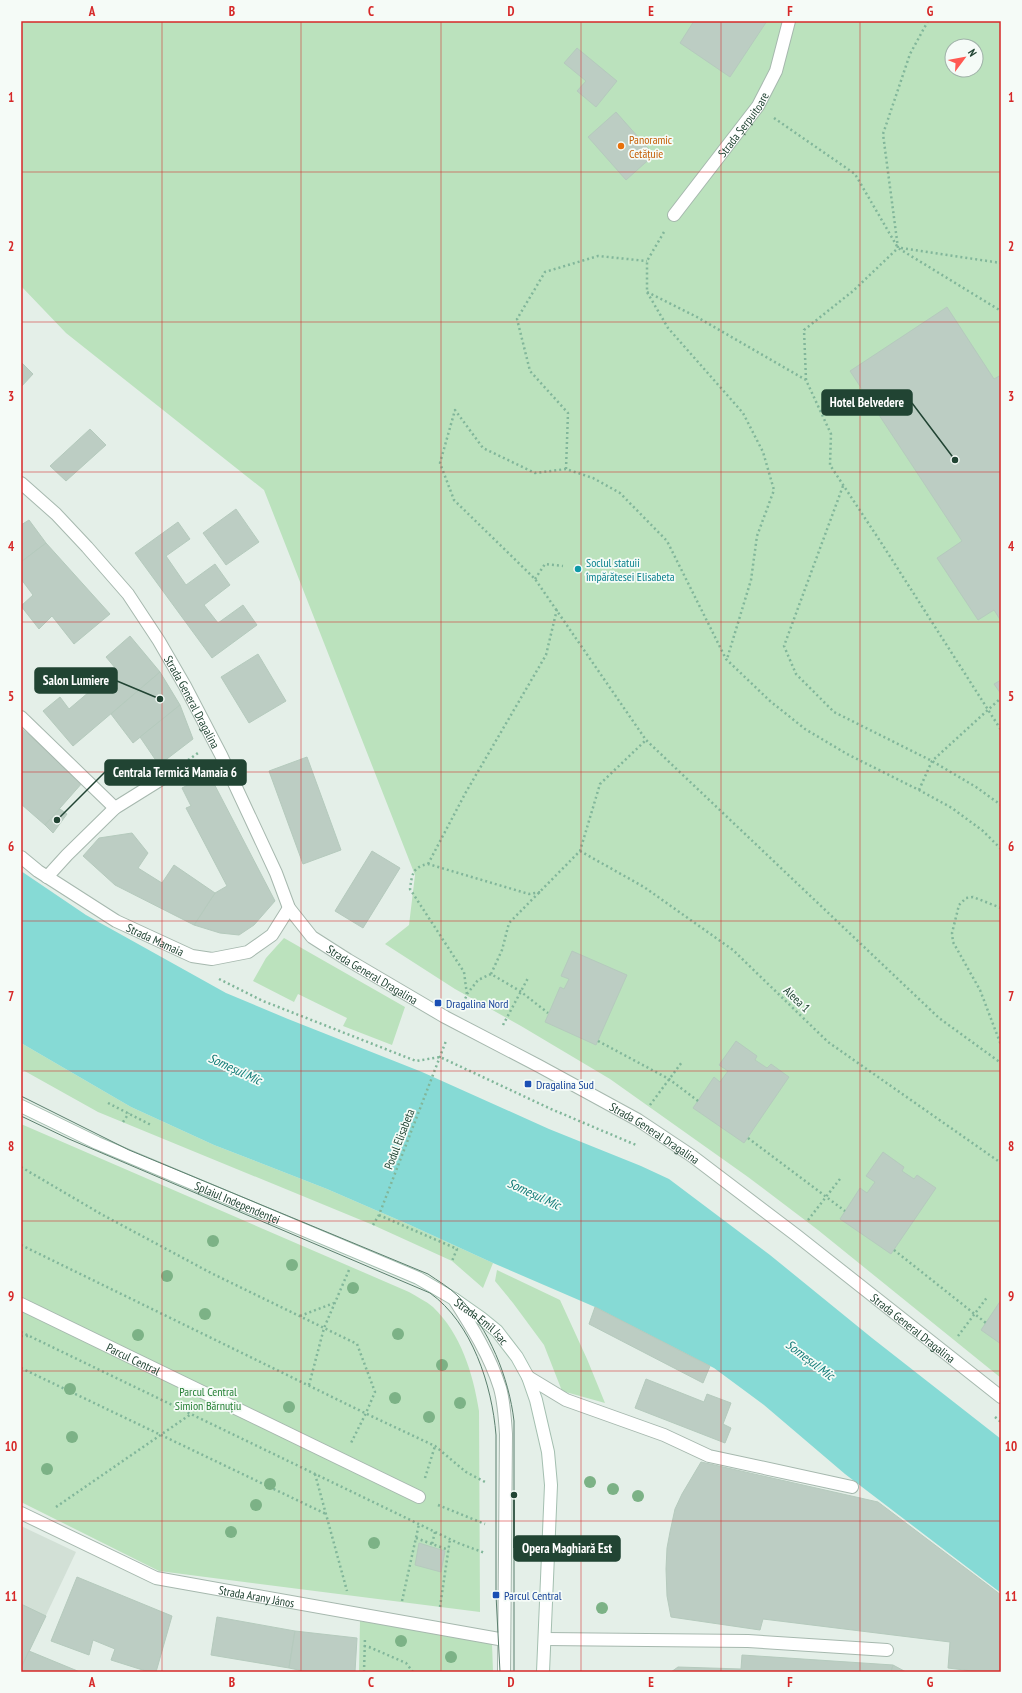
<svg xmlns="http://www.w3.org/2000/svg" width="1022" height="1693" font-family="'PT Sans Narrow',sans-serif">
	<rect width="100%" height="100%" fill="#e4efe8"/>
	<!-- built -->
	<path fill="#d2e0d6" d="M21,1526L76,1552L21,1668Z"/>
	<!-- green -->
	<g fill="#bbe2bd" fill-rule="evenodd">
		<path d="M21,21H1001V1378L818,1230L748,1177L610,1079L521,1026L455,989L385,944L409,925L415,875L264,490L66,333L21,286ZM952,46H976V70H952Z"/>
		<path d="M284,938L405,1007L392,1045L343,1026L347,1018L298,994L294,1002L253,981L266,958Z"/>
		<path d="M21,1043L131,1107L214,1145L327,1189L410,1225L493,1263L483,1288L452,1261L373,1225L98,1112L21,1069Z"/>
		<path d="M21,1124L409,1292C417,1297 426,1301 433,1307C461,1334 473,1373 479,1411L480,1612L159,1571L21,1502Z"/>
		<path d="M497,1270L560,1300L587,1359L605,1403L562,1391L544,1345L513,1303L495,1281Z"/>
		<path d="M360,1621L492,1643L493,1672H359Z"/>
	</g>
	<!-- water -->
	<path fill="#86dad5" d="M21,871L86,915L226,993L288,1019L422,1072L549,1129L641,1166L669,1179L770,1255L872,1338L1001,1439V1593L845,1474L764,1405L714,1368L595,1307L493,1263L410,1225L327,1189L214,1145L131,1107L21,1043Z"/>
	<!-- building -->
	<g fill="#bccdc3" stroke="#b5cabd">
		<path d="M694,21H767L730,77L680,43Z"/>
		<path d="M577,48L617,81L596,107L577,91L586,81L564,63Z"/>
		<path d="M616,112L654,155L626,180L588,137Z"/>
		<path d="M947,307L994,379L1001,375V621L994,610L978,620L937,558L962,541L850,371Z"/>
		<path d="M21,362L33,374L21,387Z"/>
		<path d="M90,429L106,445L66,481L50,466Z"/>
		<path d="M236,509L259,542L226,565L203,533Z"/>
		<path d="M29,520L46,543L21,562V525Z"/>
		<path d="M178,522L190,539L166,556L186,585L215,564L230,585L204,605L218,623L243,605L257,625L212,658L135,553Z"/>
		<path d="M46,543L110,614L74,644L52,616L39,629L21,606L33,595L21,579V562Z"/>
		<path d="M130,636L160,672L73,746L43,711L60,697L69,709L116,669L106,657Z"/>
		<path d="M258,654L286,701L249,723L221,677Z"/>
		<path d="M160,672L180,705L133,743L111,714Z"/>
		<path d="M1001,680V694L994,684Z"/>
		<path d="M180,705L193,739L159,765L140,737Z"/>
		<path d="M21,728L83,782L45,825L21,804Z"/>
		<path d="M307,757L341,850L303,864L269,771Z"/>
		<path d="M209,774L275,901L254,925L239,935L220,933L194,925L215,893L227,886L186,808L191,806L182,788Z"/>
		<path d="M60,809L67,814L53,833L45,825Z"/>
		<path d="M132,833L148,853L138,868L162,883L174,865L215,893L194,925L115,885L83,856L99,838Z"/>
		<path d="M372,851L400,868L363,928L335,911Z"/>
		<path d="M572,951L627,975L596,1045L545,1022L560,987L564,989L569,979L561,976Z"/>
		<path d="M736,1041L757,1056L755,1060L767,1068L771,1064L789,1077L744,1143L693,1108L714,1077L720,1082L728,1071L719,1065Z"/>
		<path d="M883,1152L904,1167L902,1171L914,1179L917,1175L936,1188L891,1254L840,1219L860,1188L867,1193L875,1182L866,1176Z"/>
		<path d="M1001,1300V1344L981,1330Z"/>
		<path d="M595,1307L710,1366L703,1383L589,1324Z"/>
		<path d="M646,1379L704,1402L707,1394L731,1403L723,1424L731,1428L725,1443L635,1408Z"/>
		<path d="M701,1462L878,1502L1001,1595V1672H980L948,1668L950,1642L763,1619L760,1630L671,1617L667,1596L666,1569L667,1548L670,1532L675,1509L682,1494Z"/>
		<path d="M419,1543L445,1551L441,1572L415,1565Z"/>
		<path d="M77,1577L172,1616L156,1672H149L111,1660L115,1649L93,1640L89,1655L51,1641Z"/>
		<path d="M21,1604L46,1616L21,1668Z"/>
		<path d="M217,1617L295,1631L289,1668L211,1655Z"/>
		<path d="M295,1631L357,1638L355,1672H308L289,1668Z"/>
		<path d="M29,1651L80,1672H21V1668Z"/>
		<path d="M742,1655L893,1665L891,1672H671L678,1667L741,1669Z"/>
		<path d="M893,1665L906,1672H891Z"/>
	</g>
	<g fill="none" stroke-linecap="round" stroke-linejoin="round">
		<defs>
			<g id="service">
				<path d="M21,717L115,808"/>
				<path d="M47,877L67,855L115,808L168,775"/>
				<path d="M454,1299C472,1327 490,1356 500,1388C504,1402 505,1418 506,1434L504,1672"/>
				<path d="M528,1377L566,1400L664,1435L709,1456L852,1487"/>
				<path d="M545,1639L748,1641L887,1650"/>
			</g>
			<g id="pedestrian">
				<path id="s1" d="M21,1304L419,1497"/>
			</g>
			<g id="minor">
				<path id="s2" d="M674,215L758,106L776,71L789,21"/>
				<path id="s3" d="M21,857L38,871L116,921L192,956L212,959L248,952L272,935L289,908"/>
				<path id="s4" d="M21,1513L156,1578L499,1639L504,1641"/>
			</g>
			<g id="tertiary">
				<path id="s5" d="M21,483L56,514L87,547L128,594L159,641L185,686L221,755L276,873L289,908L312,937L348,960L445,1017L539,1066L638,1120L692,1156L796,1235L1001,1397"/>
			</g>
			<g id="secondary">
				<path id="s6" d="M21,1106L97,1143L418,1278L454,1299L481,1318L497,1331L517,1357L528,1377L536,1400L548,1452L551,1485L543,1672"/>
			</g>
		</defs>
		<!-- service casing -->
		<use href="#service" stroke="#a6b8ae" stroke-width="14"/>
		<!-- pedestrian casing -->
		<use href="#pedestrian" stroke="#a6b8ae" stroke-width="14"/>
		<!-- minor casing -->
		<use href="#minor" stroke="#a6b8ae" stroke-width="14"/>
		<!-- tertiary casing -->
		<use href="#tertiary" stroke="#a6b8ae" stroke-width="14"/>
		<!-- secondary casing -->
		<use href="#secondary" stroke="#a4bfb0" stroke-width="14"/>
		<!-- path -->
		<g stroke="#81b69a" stroke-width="2.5" stroke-dasharray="2 3" stroke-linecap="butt">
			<path d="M774,118L855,174L898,248L1001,311"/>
			<path d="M664,232L647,261V292L668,328L743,413L763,452L774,490L757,536L751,580L727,659"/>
			<path d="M901,248L1001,263"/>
			<path d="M647,292L697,317L806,380L831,434L830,465L882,544L1001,730"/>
			<path d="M806,380L804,330L853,291L898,248L883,134L910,54L928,21"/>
			<path d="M566,469L568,413L530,371L517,319L545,272L598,256L647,261"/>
			<path d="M843,486L784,646L796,674L834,712L932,761L976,787L1001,805"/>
			<path d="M535,579L545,564L563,566"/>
			<path d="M184,763L198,753"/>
			<path d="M919,790L932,761L1001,698"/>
			<path d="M1001,849L983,831L952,808L919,790L847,754L805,729L770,701L726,659L667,541L620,493L593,478L566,469L535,473L483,448L455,410L440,463L454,500L535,579L646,740L939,1018L1001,1063"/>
			<path d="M580,851L644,887L733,950L828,1042L1001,1163"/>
			<path d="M428,864L466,792L546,655L557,609"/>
			<path d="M1001,908L973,897L966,898L959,905L952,933L953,942L980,990L1001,1045"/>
			<path d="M491,974L502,950L509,923L580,851L600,784L646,740"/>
			<path d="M219,979L263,1001L416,1061L440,1057L551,1109L636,1145"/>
			<path d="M467,994L478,980L491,974L520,991L548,1013"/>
			<path d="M463,1003L467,995L464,972L410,889C412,875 412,867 428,864L529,894L541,892"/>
			<path d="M503,1025L528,978"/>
			<path d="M598,1041L669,1079L698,1101"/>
			<path d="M108,1103L151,1125"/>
			<path d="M650,1105L682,1062"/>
			<path d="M123,1122L129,1113"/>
			<path d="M748,1138L845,1211"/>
			<path d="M21,1167L101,1214L211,1273L357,1344L375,1392L366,1413L351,1443"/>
			<path d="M379,1215L457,1249L452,1261"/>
			<path d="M808,1220L840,1179"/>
			<path d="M373,1225L379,1215L446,1041"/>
			<path d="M21,1245L369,1415L435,1446L466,1472L485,1482"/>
			<path d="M894,1250L986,1323"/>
			<path d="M300,1316L334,1303"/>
			<path d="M21,1332L458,1543L485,1553"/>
			<path d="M21,1336H28"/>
			<path d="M958,1336L988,1296"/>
			<path d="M21,1368L326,1514"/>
			<path d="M309,1385L324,1328L349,1270"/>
			<path d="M995,1417L1001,1422"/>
			<path d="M315,1474L347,1591"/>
			<path d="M425,1478L435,1446"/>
			<path d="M438,1505L485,1524"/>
			<path d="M56,1507L191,1414"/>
			<path d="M435,1532L432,1544L449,1550"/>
			<path d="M416,1538L432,1544"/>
			<path d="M402,1601L419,1524"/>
			<path d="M440,1607L450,1539"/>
			<path d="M364,1646L369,1647L406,1663L413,1672"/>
			<path d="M364,1672L365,1637"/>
		</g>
		<!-- service -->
		<use href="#service" stroke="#fff" stroke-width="12"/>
		<!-- pedestrian -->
		<use href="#pedestrian" stroke="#fff" stroke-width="12"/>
		<!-- minor -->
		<use href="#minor" stroke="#fff" stroke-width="12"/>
		<!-- tertiary -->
		<use href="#tertiary" stroke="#fff" stroke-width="12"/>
		<!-- secondary -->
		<use href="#secondary" stroke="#fff" stroke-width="12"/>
		<!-- tram -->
		<g stroke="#5b7f6e" stroke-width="1">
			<path d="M21,1096L129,1150L428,1274C438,1281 449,1287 458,1296C489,1328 509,1378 514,1421V1672"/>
			<path d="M21,1116L69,1139L430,1293C472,1323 492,1385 496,1435V1595L500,1672"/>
		</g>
	</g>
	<!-- trees -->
	<g fill="#7cb286">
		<circle cx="213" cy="1241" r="6"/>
		<circle cx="292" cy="1265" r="6"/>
		<circle cx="167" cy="1276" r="6"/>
		<circle cx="353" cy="1288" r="6"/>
		<circle cx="205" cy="1314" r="6"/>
		<circle cx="398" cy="1334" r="6"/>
		<circle cx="138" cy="1335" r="6"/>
		<circle cx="442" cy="1365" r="6"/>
		<circle cx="70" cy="1389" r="6"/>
		<circle cx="395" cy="1398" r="6"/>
		<circle cx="460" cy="1403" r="6"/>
		<circle cx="289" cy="1407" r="6"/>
		<circle cx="429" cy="1417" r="6"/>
		<circle cx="72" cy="1437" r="6"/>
		<circle cx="47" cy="1469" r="6"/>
		<circle cx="590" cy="1482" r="6"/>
		<circle cx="270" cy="1484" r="6"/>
		<circle cx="613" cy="1489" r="6"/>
		<circle cx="638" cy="1496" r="6"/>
		<circle cx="256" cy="1505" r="6"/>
		<circle cx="231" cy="1532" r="6"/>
		<circle cx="374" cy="1543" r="6"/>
		<circle cx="602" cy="1608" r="6"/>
		<circle cx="401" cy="1641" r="6"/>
		<circle cx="451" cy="1657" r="6"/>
	</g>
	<!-- grid -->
	<path fill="none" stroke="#d62828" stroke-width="1" stroke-opacity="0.55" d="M162,21V1672M301,21V1672M441,21V1672M581,21V1672M721,21V1672M860,21V1672M21,172H1001M21,322H1001M21,472H1001M21,622H1001M21,772H1001M21,921H1001M21,1071H1001M21,1221H1001M21,1371H1001M21,1521H1001"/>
	<!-- markers -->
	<circle fill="#e8710a" stroke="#f5fbf7" stroke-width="1.5" cx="621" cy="146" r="4"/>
	<circle fill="#0f9aa8" stroke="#f5fbf7" stroke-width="1.5" cx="578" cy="569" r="4"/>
	<g fill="#1a4fb4" stroke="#f5fbf7" stroke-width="1.5">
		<rect x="434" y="999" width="8" height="8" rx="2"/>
		<rect x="524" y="1080" width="8" height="8" rx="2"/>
		<rect x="492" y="1591" width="8" height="8" rx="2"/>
	</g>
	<g text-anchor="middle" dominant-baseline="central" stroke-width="3.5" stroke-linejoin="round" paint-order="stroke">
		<!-- street labels -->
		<g font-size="12" fill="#214433" stroke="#f5fbf7">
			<text stroke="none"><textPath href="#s2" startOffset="114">Strada Șerpuitoare</textPath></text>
			<text stroke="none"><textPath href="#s5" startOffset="280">Strada General Dragalina</textPath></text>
			<text stroke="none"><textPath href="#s3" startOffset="158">Strada Mamaia</textPath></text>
			<text stroke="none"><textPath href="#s5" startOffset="616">Strada General Dragalina</textPath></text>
			<text transform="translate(797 999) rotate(44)">Aleea 1</text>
			<text stroke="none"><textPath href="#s5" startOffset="940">Strada General Dragalina</textPath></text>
			<text transform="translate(399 1139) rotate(-69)">Podul Elisabeta</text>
			<text stroke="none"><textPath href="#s6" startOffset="237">Splaiul Independenței</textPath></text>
			<text stroke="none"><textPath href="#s6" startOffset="510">Strada Emil Isac</textPath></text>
			<text stroke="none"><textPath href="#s5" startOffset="1264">Strada General Dragalina</textPath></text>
			<text stroke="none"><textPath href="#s1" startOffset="125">Parcul Central</textPath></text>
			<text stroke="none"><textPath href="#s4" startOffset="252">Strada Arany János</textPath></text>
		</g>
		<!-- food labels -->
		<g font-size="12" fill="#c56008" stroke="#f5fbf7" text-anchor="start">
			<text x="629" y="139">Panoramic<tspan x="629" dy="14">Cetățuie</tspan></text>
		</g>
		<!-- culture labels -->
		<g font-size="12" fill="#0d838f" stroke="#f5fbf7" text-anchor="start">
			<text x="586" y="562">Soclul statuii<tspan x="586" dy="14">împărătesei Elisabeta</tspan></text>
		</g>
		<!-- transit labels -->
		<g font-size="12" fill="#164399" stroke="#f5fbf7" text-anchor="start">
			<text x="446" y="1003">Dragalina Nord</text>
			<text x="536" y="1084">Dragalina Sud</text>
			<text x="504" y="1595">Parcul Central</text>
		</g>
		<!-- park labels -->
		<g font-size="12" fill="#268036" stroke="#f5fbf7">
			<text x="208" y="1391">Parcul Central<tspan x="208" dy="14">Simion Bărnuțiu</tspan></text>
		</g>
		<!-- water labels -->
		<g font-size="13" font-style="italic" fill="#137c78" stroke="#f5fbf7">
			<text transform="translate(235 1069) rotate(25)">Someșul Mic</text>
			<text transform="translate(534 1194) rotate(25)">Someșul Mic</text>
			<text transform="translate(810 1360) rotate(37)">Someșul Mic</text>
		</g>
	</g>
	<!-- callouts -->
	<path fill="none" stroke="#214433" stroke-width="1.5" d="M955 460L912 403M160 699L117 681M57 820L105 772M514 1495L514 1548"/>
	<g fill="#214433" stroke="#f5fbf7" stroke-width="1.5">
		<circle cx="955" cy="460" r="4"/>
		<circle cx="160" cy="699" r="4"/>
		<circle cx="57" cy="820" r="4"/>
		<circle cx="514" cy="1495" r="4"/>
	</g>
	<g fill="#214433" stroke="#214433" stroke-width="1.5">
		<rect x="822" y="390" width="90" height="25" rx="4"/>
		<rect x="35" y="668" width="82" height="25" rx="4"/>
		<rect x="105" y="760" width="141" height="25" rx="4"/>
		<rect x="514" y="1536" width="106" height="25" rx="4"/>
	</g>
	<g font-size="13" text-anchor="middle" font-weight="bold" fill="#fff">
		<text x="867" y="407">Hotel Belvedere</text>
		<text x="76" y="685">Salon Lumiere</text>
		<text x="175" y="777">Centrala Termică Mamaia 6</text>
		<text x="567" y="1553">Opera Maghiară Est</text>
	</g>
	<!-- border -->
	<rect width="1022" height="1693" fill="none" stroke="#f5fbf7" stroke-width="44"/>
	<!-- north arrow -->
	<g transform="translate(964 58) rotate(58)"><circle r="19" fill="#f5fbf7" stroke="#a0b2a9"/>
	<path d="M0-3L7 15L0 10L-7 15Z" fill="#ff5952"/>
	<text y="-6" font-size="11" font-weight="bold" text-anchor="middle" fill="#214433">N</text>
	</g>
	<rect x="22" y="22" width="978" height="1649" fill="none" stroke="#d62828" stroke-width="1.5"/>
	<g font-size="13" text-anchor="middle" font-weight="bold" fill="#d62828">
		<text x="92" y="16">A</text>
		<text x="232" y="16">B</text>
		<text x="371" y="16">C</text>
		<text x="511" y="16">D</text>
		<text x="651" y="16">E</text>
		<text x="790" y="16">F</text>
		<text x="930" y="16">G</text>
		<text x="11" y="102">1</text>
		<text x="1011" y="102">1</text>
		<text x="11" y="251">2</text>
		<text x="1011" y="251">2</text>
		<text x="11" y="401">3</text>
		<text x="1011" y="401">3</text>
		<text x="11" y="551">4</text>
		<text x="1011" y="551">4</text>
		<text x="11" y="701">5</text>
		<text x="1011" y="701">5</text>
		<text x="11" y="851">6</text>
		<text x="1011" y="851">6</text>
		<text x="11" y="1001">7</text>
		<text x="1011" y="1001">7</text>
		<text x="11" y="1151">8</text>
		<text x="1011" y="1151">8</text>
		<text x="11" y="1301">9</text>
		<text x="1011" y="1301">9</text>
		<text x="11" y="1451">10</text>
		<text x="1011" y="1451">10</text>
		<text x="11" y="1601">11</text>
		<text x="1011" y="1601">11</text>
		<text x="92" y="1687">A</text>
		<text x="232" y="1687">B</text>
		<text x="371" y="1687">C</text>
		<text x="511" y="1687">D</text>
		<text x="651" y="1687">E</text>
		<text x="790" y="1687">F</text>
		<text x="930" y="1687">G</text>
	</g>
</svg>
